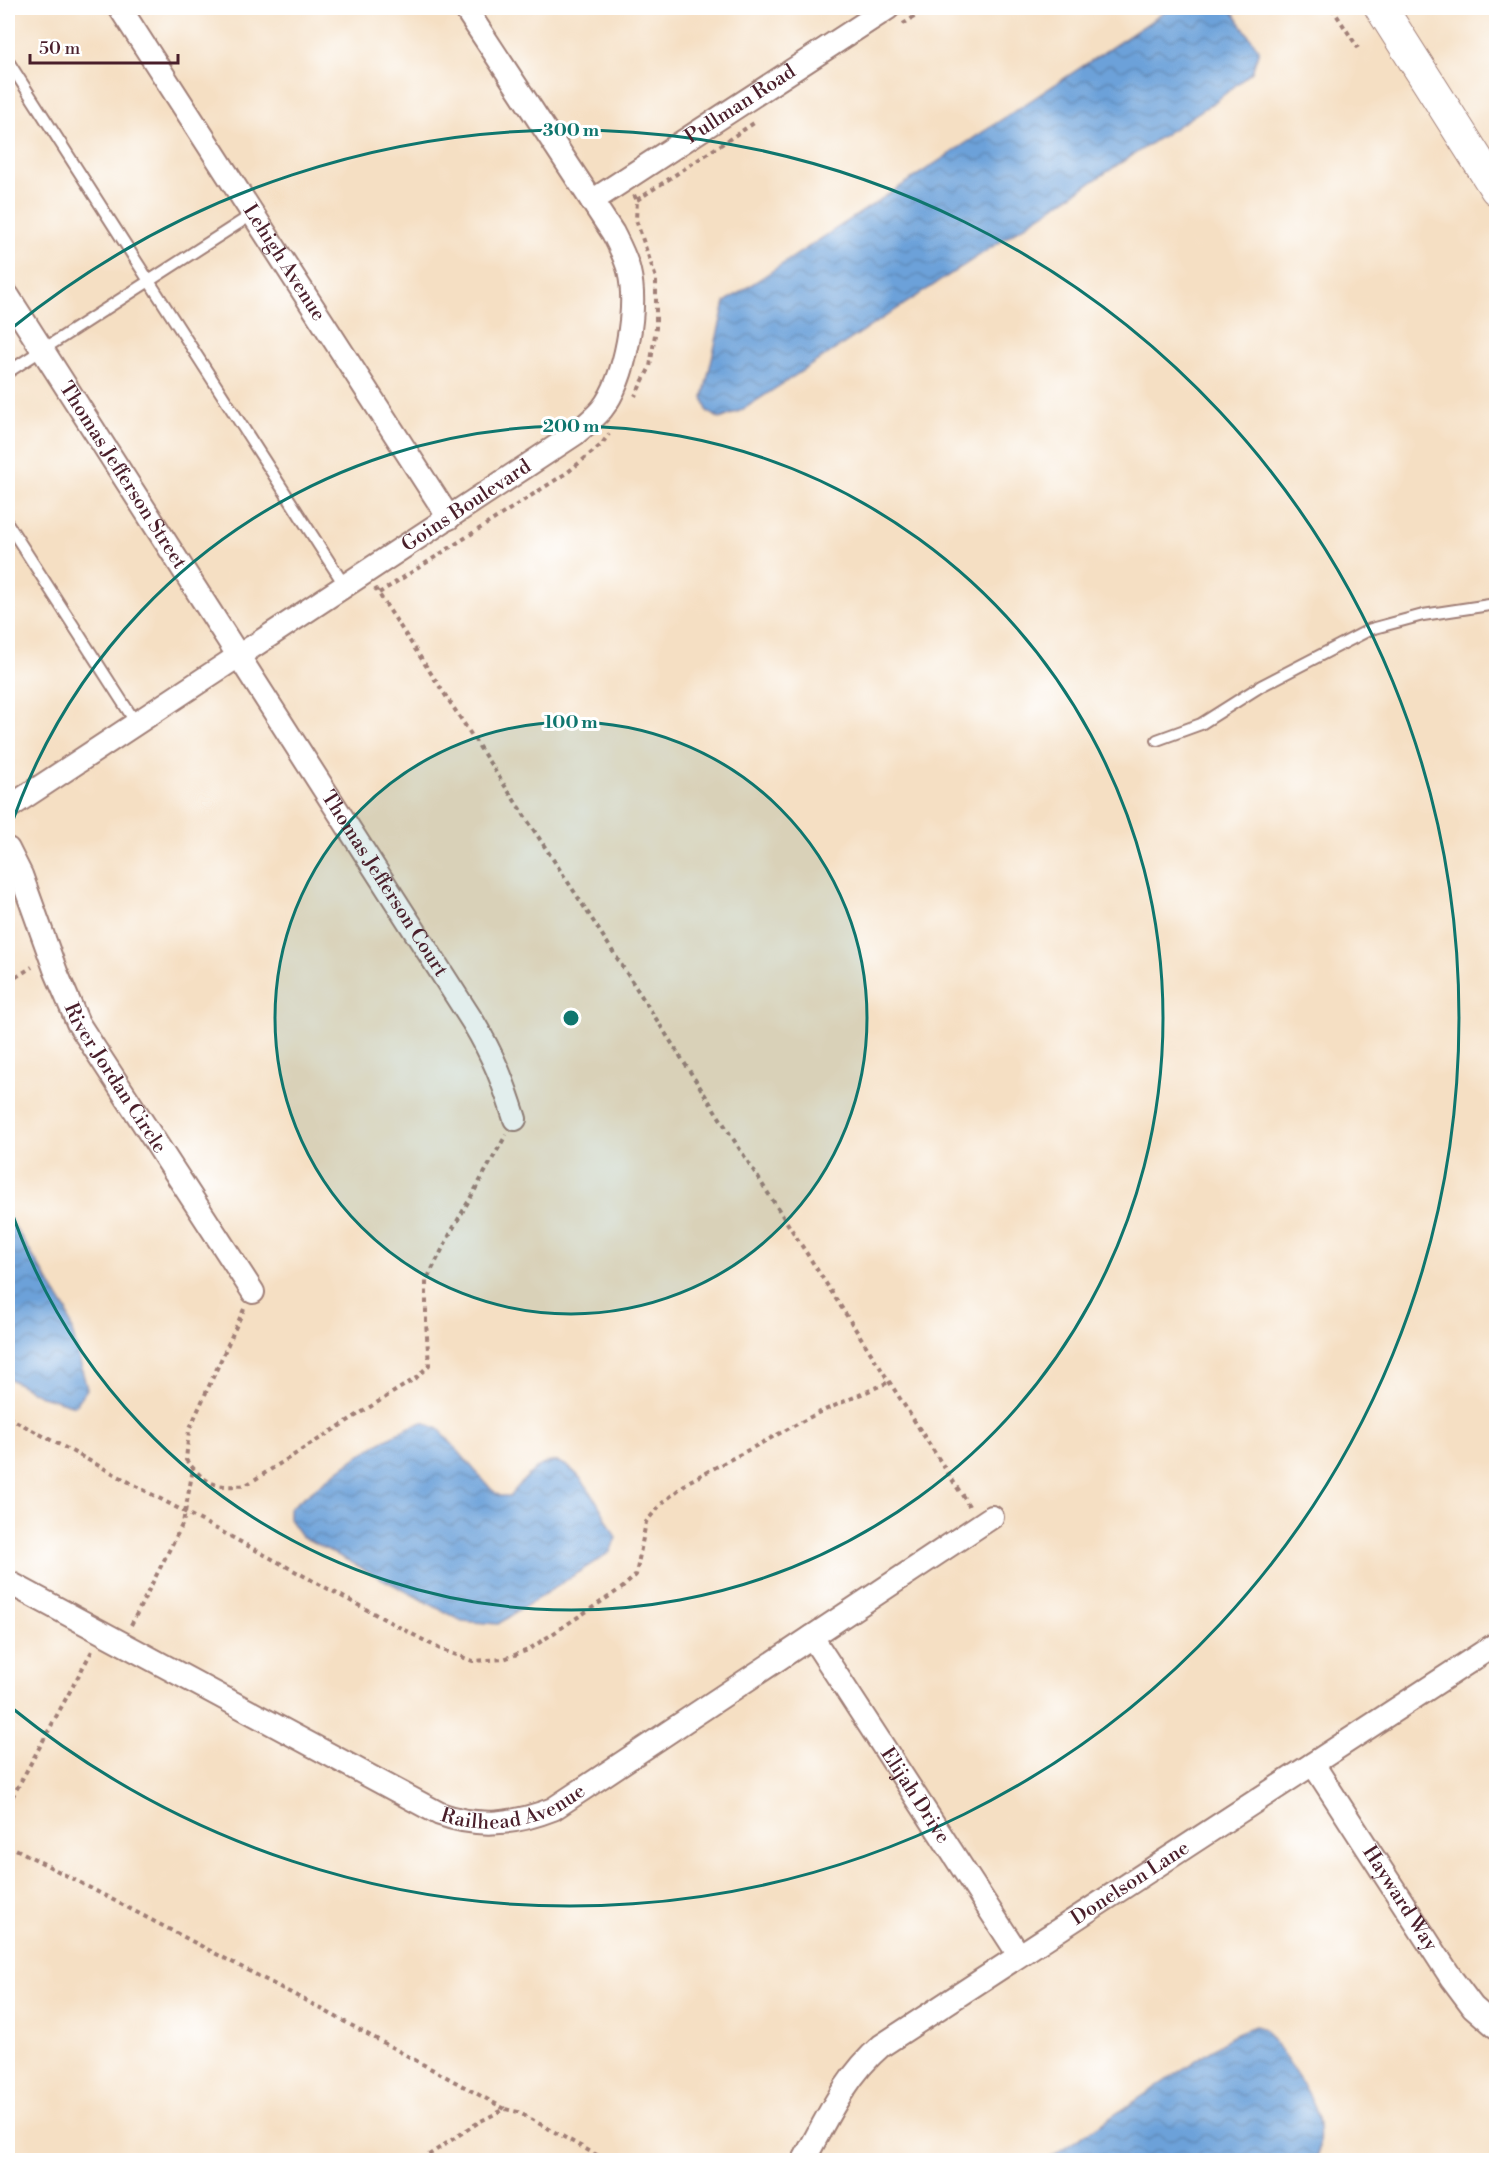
<svg xmlns="http://www.w3.org/2000/svg" width="1504" height="2168" font-family="'Libre Bodoni',serif">
	<defs>
		<pattern id="water-waves" width="16" height="10" patternUnits="userSpaceOnUse" patternTransform="scale(1.5)"><rect width="16" height="10" fill="#6ca1d9"/><path d="M0 5q4-4 8 0t8 0" fill="none" stroke="#5b83b0"/></pattern>
	</defs>
	<rect width="100%" height="100%" fill="#fff"/>
	<filter id="ink" filterUnits="userSpaceOnUse"><feTurbulence type="fractalNoise" baseFrequency=".0167" numOctaves="2"/><feDisplacementMap in="SourceGraphic" scale="12" xChannelSelector="R" yChannelSelector="G"/><feConvolveMatrix kernelMatrix="1 2 1 2 8 2 1 2 1" color-interpolation-filters="sRGB"/></filter>
	<filter id="wash" filterUnits="userSpaceOnUse"><feTurbulence type="fractalNoise" baseFrequency=".008" numOctaves="4" result="noise"/><feDisplacementMap in="SourceGraphic" scale="24" xChannelSelector="R" yChannelSelector="G"/><feGaussianBlur stdDeviation="1.35" result="paint"/><feColorMatrix in="noise" values="0 0 0 0 0 0 0 0 0 0 0 0 0 0 0 0 0 1.4 0 .05"/><feComposite in="paint" operator="in"/></filter>
	<g filter="url(#wash)">
		<rect width="100%" height="100%" fill="#f5dfc3"/>
		<!-- water -->
		<g fill="url(#water-waves)" stroke="#5b6082" stroke-width="1.5">
			<path d="M1171,8H1230L1259,50L1252,72L1216,101L742,410L720,419L707,411L703,397L725,302Z"/>
			<path d="M8,1216L67,1311L87,1389L75,1406L39,1395L8,1378Z"/>
			<path d="M423,1422L439,1429L491,1489L500,1496H510C520,1484 530,1471 544,1464C574,1448 606,1518 616,1538L610,1552L498,1624L462,1621L301,1536L289,1519V1509C327,1479 378,1437 423,1422Z"/>
			<path d="M1255,2026L1265,2029C1279,2050 1312,2092 1317,2114C1321,2130 1320,2145 1317,2160H1047L1237,2033Z"/>
		</g>
	</g>
	<g filter="url(#ink)">
		<g fill="none" stroke-linecap="round" stroke-linejoin="round">
			<defs>
				<g id="lane">
					<path d="M8,61L149,281L253,214"/>
					<path d="M8,372L149,281L345,586"/>
					<path d="M8,524L136,723"/>
					<path d="M1157,740L1201,724L1261,686L1371,629L1423,615L1496,604"/>
				</g>
				<g id="street">
					<path id="s1" d="M120,8L449,518"/>
					<path id="s2" d="M592,201L888,8"/>
					<path id="s3" d="M8,296L473,1022C494,1057 503,1081 515,1119"/>
					<path id="s4" d="M8,808L575,434C584,426 595,418 602,409C626,378 638,308 629,271C626,258 619,245 613,233L465,8"/>
					<path id="s5" d="M8,849L21,875L56,972L78,1023L253,1292"/>
					<path id="s6" d="M8,1582L440,1814C479,1828 515,1824 553,1809L992,1517"/>
					<path id="s7" d="M812,1637L1019,1955"/>
					<path id="s8" d="M1313,1764L1452,1979L1473,2007L1496,2027"/>
					<path id="s9" d="M804,2160C826,2120 845,2077 881,2046L1496,1644"/>
				</g>
				<path id="secondary" d="M1381,8L1496,189"/>
			</defs>
			<!-- lane casing -->
			<use href="#lane" stroke="#a07f77" stroke-width="14"/>
			<!-- street casing -->
			<use href="#street" stroke="#a07f77" stroke-width="26"/>
			<!-- secondary casing -->
			<use href="#secondary" stroke="#a07f77" stroke-width="34"/>
			<!-- path -->
			<g stroke="#a07f77" stroke-width="4" stroke-dasharray="4.5 4.5" stroke-linecap="butt">
				<path d="M1332,8L1358,48"/>
				<path d="M903,24L928,8"/>
				<path d="M634,195L637,200L636,220L656,278V328L650,367L635,396"/>
				<path d="M637,200L757,121"/>
				<path d="M375,588L581,902L971,1509"/>
				<path d="M379,593L568,472L601,445L609,434"/>
				<path d="M8,982L32,967"/>
				<path d="M244,1309L189,1430L186,1460C206,1484 215,1489 246,1485L416,1378L429,1365L426,1322V1281L451,1232L506,1135"/>
				<path d="M8,1417L440,1649L473,1661L504,1659L528,1650L622,1588L636,1575L646,1522L661,1504L688,1482L818,1413L889,1382"/>
				<path d="M131,1625L183,1523L193,1469"/>
				<path d="M8,1805L93,1649"/>
				<path d="M8,1845L314,2005L505,2109"/>
				<path d="M421,2160L479,2122L505,2109L518,2112L606,2160"/>
			</g>
			<!-- lane -->
			<use href="#lane" stroke="#fff" stroke-width="10"/>
			<!-- street -->
			<use href="#street" stroke="#fff" stroke-width="22"/>
			<!-- secondary -->
			<use href="#secondary" stroke="#fff" stroke-width="32"/>
		</g>
	</g>
	<!-- distance rings -->
	<circle cx="571" cy="1018" r="296" fill="#0f766e" fill-opacity=".12"/>
	<g fill="none" stroke="#0f766e" stroke-width="3">
		<circle cx="571" cy="1018" r="296"/>
		<path d="M8 835A592 592 0 1 1 8 1201"/>
		<path d="M12 328A888 888 0 1 1 12 1708"/>
	</g>
	<g text-anchor="middle" dominant-baseline="central" stroke-width="6" stroke-linejoin="round" paint-order="stroke">
		<!-- street labels -->
		<g font-size="20" fill="#4a1f2b" stroke="#fff">
			<text stroke="none"><textPath href="#s2" startOffset="177">Pullman Road</textPath></text>
			<text stroke="none"><textPath href="#s1" startOffset="303">Lehigh Avenue</textPath></text>
			<text stroke="none"><textPath href="#s3" startOffset="213">Thomas Jefferson Street</textPath></text>
			<text stroke="none"><textPath href="#s4" startOffset="549">Goins Boulevard</textPath></text>
			<text stroke="none"><textPath href="#s3" startOffset="698">Thomas Jefferson Court</textPath></text>
			<text stroke="none"><textPath href="#s5" startOffset="254">River Jordan Circle</textPath></text>
			<text stroke="none"><textPath href="#s7" startOffset="189">Elijah Drive</textPath></text>
			<text stroke="none"><textPath href="#s6" startOffset="567">Railhead Avenue</textPath></text>
			<text stroke="none"><textPath href="#s9" startOffset="436">Donelson Lane</textPath></text>
			<text stroke="none"><textPath href="#s8" startOffset="160">Hayward Way</textPath></text>
		</g>
	</g>
	<circle cx="571" cy="1018" r="9" fill="#0f766e" stroke="#fff" stroke-width="3"/>
	<g font-size="18" text-anchor="middle" font-weight="bold" fill="#0f766e" stroke="#fff" stroke-width="6" stroke-linejoin="round" paint-order="stroke">
		<text x="571" y="136">300 m</text>
		<text x="571" y="432">200 m</text>
		<text x="571" y="728">100 m</text>
	</g>
	<!-- margin -->
	<rect width="1504" height="2168" fill="none" stroke="#fff" stroke-width="30"/>
	<!-- scale -->
	<path d="M30 54v9h148v-9" fill="none" stroke="#4a1f2b" stroke-width="3"/>
	<text x="39" y="54" font-size="18" fill="#4a1f2b" stroke="#ffffff" stroke-width="4.5" paint-order="stroke">50 m</text>
</svg>
